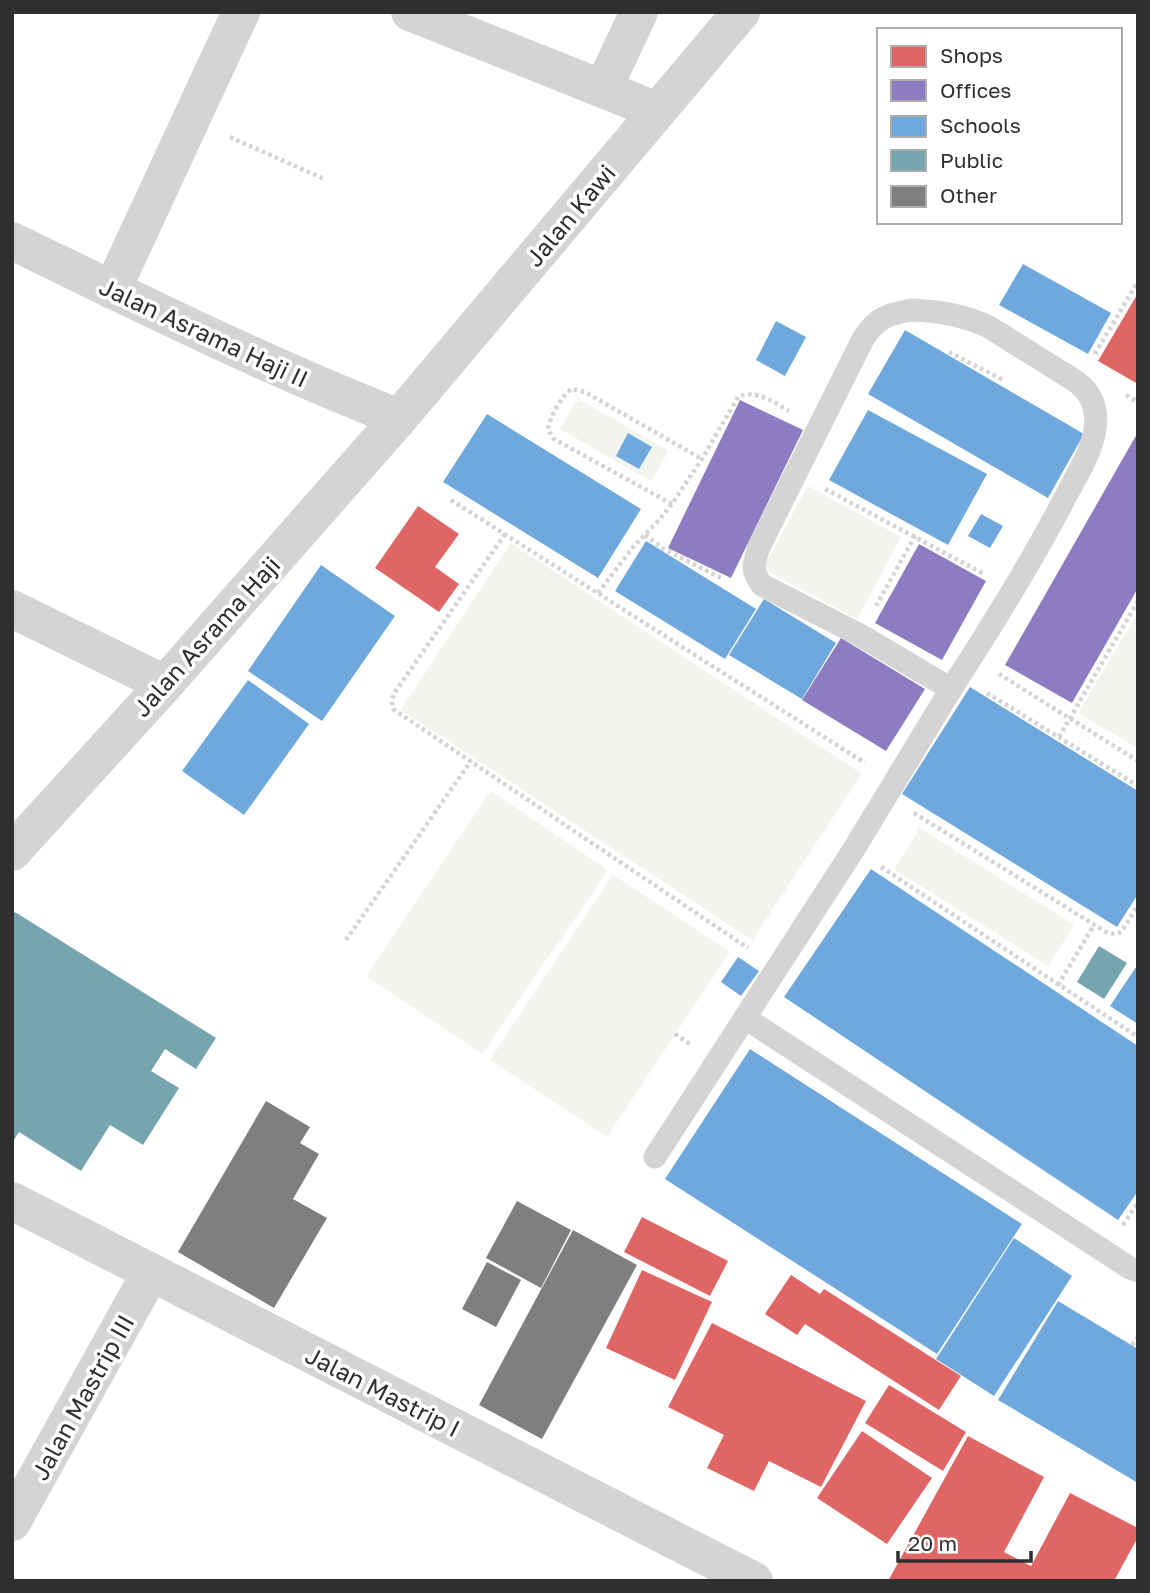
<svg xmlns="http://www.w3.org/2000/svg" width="1150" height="1593" font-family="'Golos Text',sans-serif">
	<rect width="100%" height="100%" fill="#fff"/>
	<!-- green -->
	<g fill="#f1f5ed">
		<path d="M578,399L669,451L651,481L560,429Z"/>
		<path d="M808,486L901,537L857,619L763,569Z"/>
		<path d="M511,543L862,774L752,940L401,710Z"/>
		<path d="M1138,613V748L1078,713Z"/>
		<path d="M491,791L608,870L482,1054L366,976Z"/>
		<path d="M920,828L1074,925L1048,966L894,869Z"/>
		<path d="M613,875L730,952L607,1137L490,1060Z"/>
	</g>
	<!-- shops -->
	<g fill="#e06666">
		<path d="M1138,293V384L1098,361Z"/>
		<path d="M418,506L459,534L435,567L459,584L439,612L375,568Z"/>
		<path d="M642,1217L728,1261L710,1296L624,1252Z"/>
		<path d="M642,1270L712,1302L675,1380L606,1348Z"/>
		<path d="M791,1275L820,1294L824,1289L961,1376L939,1410L805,1324L797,1335L765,1314Z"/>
		<path d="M712,1323L866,1401L821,1487L769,1461L754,1491L707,1468L724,1435L668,1407Z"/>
		<path d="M889,1385L966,1432L943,1471L865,1423Z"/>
		<path d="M862,1431L932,1478L887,1544L817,1498Z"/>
		<path d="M968,1436L1044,1477L1004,1552L1031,1566L1070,1493L1138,1528V1537L1114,1581H888Z"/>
	</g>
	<!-- offices -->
	<g fill="#8e7cc3">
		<path d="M740,400L803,430L731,578L668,548Z"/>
		<path d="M1138,432V588L1072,703L1005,665Z"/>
		<path d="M919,544L986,581L942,660L875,623Z"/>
		<path d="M841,638L925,689L886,751L802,700Z"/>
	</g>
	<!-- schools -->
	<g fill="#6fa8dc">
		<path d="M1023,264L1111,313L1088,354L999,305Z"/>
		<path d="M776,321L806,337L785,376L756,360Z"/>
		<path d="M905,330L1084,434L1048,498L868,394Z"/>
		<path d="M868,410L987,474L948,545L829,480Z"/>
		<path d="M487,414L641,509L598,578L443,482Z"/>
		<path d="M628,433L652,447L639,469L616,456Z"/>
		<path d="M981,514L1003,526L990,548L968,536Z"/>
		<path d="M646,541L756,609L725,659L615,591Z"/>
		<path d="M321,565L395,616L322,721L248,671Z"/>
		<path d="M764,599L836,643L802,699L729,655Z"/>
		<path d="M248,680L309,724L244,815L182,771Z"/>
		<path d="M970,687L1138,791V894L1117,927L902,794Z"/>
		<path d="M871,869L1138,1046V1191L1118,1220L784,997Z"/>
		<path d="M738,957L759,971L741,996L721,982Z"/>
		<path d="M1138,964V1024L1110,1006Z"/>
		<path d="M750,1049L1022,1224L937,1354L665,1179Z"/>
		<path d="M1014,1238L1072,1276L994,1396L936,1359Z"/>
		<path d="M1058,1301L1138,1349V1483L998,1400Z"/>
	</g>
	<!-- public -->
	<g fill="#76a5af">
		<path d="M15,912L216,1038L196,1069L165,1049L151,1071L179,1088L143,1145L110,1125L81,1171L19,1132L12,1143V916Z"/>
		<path d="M1099,946L1127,963L1104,999L1077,982Z"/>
	</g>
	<!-- building -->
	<g fill="#7f7f7f">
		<path d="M266,1101L310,1127L300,1143L319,1154L293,1199L327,1218L274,1308L178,1252Z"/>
		<path d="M517,1201L571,1230L541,1288L486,1258Z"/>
		<path d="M573,1230L637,1265L542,1439L479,1405Z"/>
		<path d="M487,1262L521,1280L496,1327L462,1309Z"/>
	</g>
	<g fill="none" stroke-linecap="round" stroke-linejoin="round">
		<!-- path -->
		<g stroke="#d4d4d4" stroke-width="4.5" stroke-dasharray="3.5 3.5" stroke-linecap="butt">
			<path d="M230,137L324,179"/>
			<path d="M949,352L1003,380"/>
			<path d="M1095,354L1138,281"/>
			<path d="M1126,395L1138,402"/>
			<path d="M825,489L984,574"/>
			<path d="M451,500L865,763"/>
			<path d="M672,504L554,439L548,430C549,418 562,395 572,389L585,392L702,459"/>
			<path d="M505,534L395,692C392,698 391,703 393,709L748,948"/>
			<path d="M645,535L662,548L721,578"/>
			<path d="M598,593L633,547L659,520L672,504L702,459L738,397C755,389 774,402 789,411"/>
			<path d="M876,606L915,536"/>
			<path d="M999,674L1138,761"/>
			<path d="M987,693L1138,786"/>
			<path d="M1059,737L1138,601"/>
			<path d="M914,813L1106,932C1112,934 1116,935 1122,931L1138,905"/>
			<path d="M881,867L1138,1037"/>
			<path d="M346,940L471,761"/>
			<path d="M1058,985L1094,925"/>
			<path d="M675,1034L690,1044"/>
			<path d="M1123,1225L1138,1202"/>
			<path d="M1132,1345L1138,1337"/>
		</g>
		<!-- service -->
		<g stroke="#d4d4d4" stroke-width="23">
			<path d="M912,310C940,311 964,315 989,327L1077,382C1092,394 1098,410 1095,429C1092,451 1078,473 1068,492C1033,560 992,626 951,689L860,635L762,585C751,570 753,565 759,547L863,339C877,317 888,314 912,310Z"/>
			<path d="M745,1018L1130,1268L1138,1271"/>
			<path d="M655,1157L854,849L951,689"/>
		</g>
		<!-- minor -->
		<g stroke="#d4d4d4" stroke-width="38">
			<path d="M410,12L603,89"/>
			<path d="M639,12L603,89L657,111"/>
			<path d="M12,241C140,303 266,366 399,418"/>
			<path d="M112,290L241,12"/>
			<path d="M12,609L165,684"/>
			<path d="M12,852L165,684L399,418L741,12"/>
			<path d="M12,1201L754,1581"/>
			<path d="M12,1522L151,1272"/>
		</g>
	</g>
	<g text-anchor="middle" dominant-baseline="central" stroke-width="7" stroke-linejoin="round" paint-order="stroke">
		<!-- street labels -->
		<g font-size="24" fill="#2f2f2f" stroke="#fff">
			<text transform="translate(570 215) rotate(-50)">Jalan Kawi</text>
			<text transform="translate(204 332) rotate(25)">Jalan Asrama Haji II</text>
			<text transform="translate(206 636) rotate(-48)">Jalan Asrama Haji</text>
			<text transform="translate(383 1391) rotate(27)">Jalan Mastrip I</text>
			<text transform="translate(82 1397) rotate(-61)">Jalan Mastrip III</text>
		</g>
	</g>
	<!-- border -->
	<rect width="1150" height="1593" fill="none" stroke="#2f2f2f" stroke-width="28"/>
	<!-- legend -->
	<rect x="877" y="28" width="245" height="196" fill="#ffffff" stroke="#acacac" stroke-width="2"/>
	<rect x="891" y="46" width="35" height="21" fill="#e06666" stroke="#acacac" stroke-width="2"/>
	<text x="940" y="63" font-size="21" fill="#2f2f2f">Shops</text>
	<rect x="891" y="80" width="35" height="21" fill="#8e7cc3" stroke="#acacac" stroke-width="2"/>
	<text x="940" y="98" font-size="21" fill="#2f2f2f">Offices</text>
	<rect x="891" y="116" width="35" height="21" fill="#6fa8dc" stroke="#acacac" stroke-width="2"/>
	<text x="940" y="133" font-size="21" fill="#2f2f2f">Schools</text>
	<rect x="891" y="150" width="35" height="21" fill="#76a5af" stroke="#acacac" stroke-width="2"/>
	<text x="940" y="168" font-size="21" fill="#2f2f2f">Public</text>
	<rect x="891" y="186" width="35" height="21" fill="#7f7f7f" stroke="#acacac" stroke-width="2"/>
	<text x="940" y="203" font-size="21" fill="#2f2f2f">Other</text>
	<!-- scale -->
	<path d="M898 1551v10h133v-10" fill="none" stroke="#2f2f2f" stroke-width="3.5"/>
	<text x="908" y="1551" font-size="21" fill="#2f2f2f" stroke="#ffffff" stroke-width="5" paint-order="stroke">20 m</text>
</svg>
